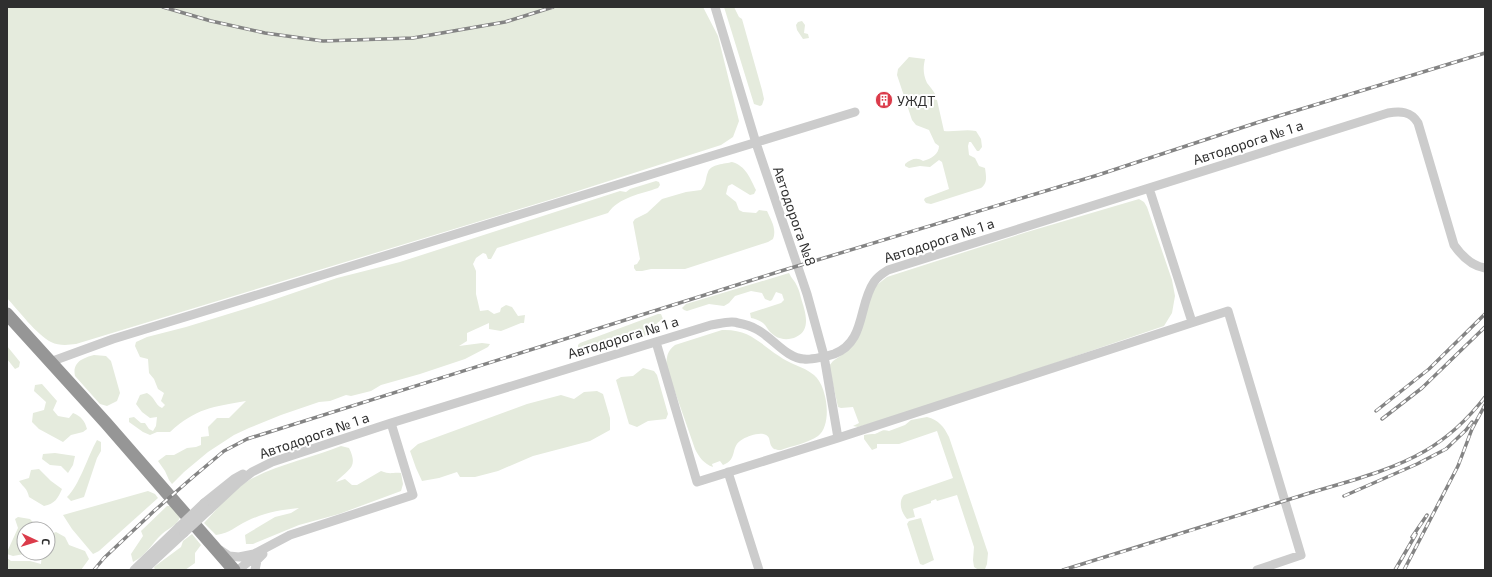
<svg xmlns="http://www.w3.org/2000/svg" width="1492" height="577" font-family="'Exo 2',sans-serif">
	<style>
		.green { fill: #e5ebdd }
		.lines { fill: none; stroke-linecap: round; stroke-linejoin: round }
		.minor { stroke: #ccc; stroke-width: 9 }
		.highway { stroke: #969696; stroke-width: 13 }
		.rail-casing { stroke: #848484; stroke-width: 3.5 }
		.rail { stroke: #fff; stroke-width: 2; stroke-dasharray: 6; stroke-linecap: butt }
		.minor-bridge { stroke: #ccc; stroke-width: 9 }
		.labels { text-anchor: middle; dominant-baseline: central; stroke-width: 4; stroke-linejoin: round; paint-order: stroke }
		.poi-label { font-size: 14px; fill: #2f2f2f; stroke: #fff; text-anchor: start }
		.street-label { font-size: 14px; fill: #2f2f2f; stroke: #fff }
	</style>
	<rect width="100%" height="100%" fill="#fff"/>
	<path class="green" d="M 7,7 L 703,7 L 718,36 L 739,121 L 733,137 L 721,145 L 559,197 L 76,344 C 68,345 59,346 51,342 C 37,335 18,310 7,298 Z
		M 724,7 L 734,7 L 739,17 L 742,19 L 762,90 L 764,99 L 762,105 L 760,106 L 754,104 Z
		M 802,21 L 805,25 L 804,33 L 808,34 L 809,38 L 803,39 L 797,30 L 796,25 L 798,22 Z
		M 909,57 L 925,59 C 923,68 923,74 927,83 C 930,87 933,90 935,94 L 932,97 L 932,99 L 937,100 L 944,131 C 955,132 965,129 976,131 L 981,139 L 982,147 L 979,151 L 977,151 L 971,142 L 969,142 L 968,146 L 969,155 L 975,158 L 979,166 L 985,168 C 986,176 988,183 981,188 L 931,204 L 926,203 L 924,200 L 925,198 L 949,189 L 942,162 L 939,160 L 930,167 L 920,166 L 909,168 L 905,166 L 905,164 C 911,159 917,157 923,161 C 931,159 939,154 939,146 L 935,143 L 929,130 L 916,125 L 912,120 L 897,75 L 898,69 Z
		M 732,162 C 746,166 750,178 756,190 L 754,194 L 750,195 L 732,184 L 728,186 L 726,194 L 736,202 L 739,210 L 743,212 L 756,213 L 759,210 L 767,211 C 771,220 777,229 773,239 L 768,242 L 685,269 L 651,269 L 642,271 L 636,271 L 634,268 L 634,265 L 637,264 L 640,259 L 633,222 L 635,219 L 647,213 L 662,199 L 686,192 L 701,190 C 707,183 705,179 708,172 C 711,164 725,164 732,162 Z
		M 656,181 L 659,182 L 660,185 L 658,188 C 641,194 619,197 608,213 L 497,248 L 491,259 L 488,259 L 486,254 L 483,253 L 476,258 L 473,264 L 476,271 L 476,294 L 480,311 L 488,310 L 494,314 L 500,312 L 501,308 L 506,305 L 512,307 L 518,316 L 525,315 L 524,323 L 521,323 L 501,331 L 489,329 L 489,323 L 467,333 L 467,341 L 459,346 L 482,343 L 490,344 L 488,347 L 465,359 L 420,374 L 381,385 L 371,391 L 351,396 L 346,395 L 330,401 L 319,402 L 281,415 L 249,428 L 234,435 L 208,452 L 184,472 L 172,484 L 169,480 L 165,471 L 158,461 L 166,455 L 174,455 L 187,448 L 196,447 L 201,445 L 201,437 L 209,436 L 208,427 L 217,418 L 229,418 L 246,401 C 213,407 196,408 170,432 L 157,432 L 150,435 L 143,432 L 129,422 L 129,418 L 134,417 L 141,423 L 145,423 L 149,429 L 153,431 L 156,426 L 157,417 L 150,418 L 142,412 L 136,404 L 140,395 L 147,393 C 156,398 154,404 162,408 L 165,405 L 161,401 L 164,393 L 158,389 L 154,379 L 149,373 L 148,359 L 140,357 L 135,346 L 136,342 L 147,337 L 186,327 L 264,303 L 337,278 L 400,262 L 620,191 L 626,192 L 630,189 Z
		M 1139,199 L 1144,202 L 1147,207 L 1172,280 L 1175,296 L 1172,313 L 1164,326 L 916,410 L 858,427 L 853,426 L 859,423 L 853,407 L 841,408 L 838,407 L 829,366 L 833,361 L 846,352 L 873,288 L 887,277 L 1027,232 Z
		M 789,273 C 791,278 795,281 797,286 C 799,290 800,294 801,298 C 805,311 812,330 796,337 C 790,340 781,340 775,336 C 764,329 769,322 751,318 L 750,313 L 781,303 L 784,300 L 782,294 L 776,292 L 772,300 L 770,301 L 765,299 L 762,293 L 751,291 L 735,296 L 729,303 L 724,306 L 709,304 L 687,311 L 684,310 L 682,308 L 686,304 Z
		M 658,314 L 661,314 L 663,319 L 657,323 L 658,330 L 654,333 L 581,354 L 578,353 L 578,345 L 580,343 Z
		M 722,330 C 749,329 758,342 779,356 C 789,364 803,366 814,375 C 827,385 833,425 818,436 C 808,443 792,446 781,450 C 777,450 774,450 772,447 C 770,445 770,441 769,438 C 765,430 750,435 743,439 C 729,446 739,459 723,465 L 720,461 L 712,464 L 713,467 C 704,464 699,457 695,449 L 666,366 C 667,356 667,351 675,345 Z
		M 7,346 L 20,362 L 19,367 L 15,369 L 7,359 Z
		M 94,355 L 106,356 L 111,361 L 120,393 L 117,401 L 107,406 L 100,404 L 75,376 C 72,362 83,358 94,355 Z
		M 643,368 L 654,371 L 657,375 L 668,414 L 666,419 L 648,421 L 637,427 L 629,424 L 616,380 L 621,377 L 633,376 Z
		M 42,384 L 57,401 L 53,410 L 58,416 L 69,418 L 73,413 C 81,416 85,421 87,429 L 83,432 L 71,435 L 63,442 L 39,429 L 32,422 L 33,413 L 44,410 L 46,402 L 34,391 L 35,385 Z
		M 597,391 L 603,394 L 610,418 L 610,430 L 590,441 L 533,456 L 498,471 L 475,477 L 460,477 L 457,472 L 439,478 L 422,481 L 416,468 L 410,451 L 418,444 L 527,404 L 561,395 L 574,399 L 584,392 Z
		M 927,417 C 939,420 944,427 949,437 L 988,553 L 987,564 L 985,569 C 981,571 978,570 974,567 L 973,560 L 974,547 L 957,495 L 937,501 L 936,499 L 931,501 L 931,503 L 913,509 L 915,517 L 907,519 C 901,512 898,502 904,495 L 953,478 L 937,431 L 899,444 L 877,444 L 877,448 L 872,450 L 864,439 L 864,435 C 868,434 872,434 875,434 C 881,432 882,429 889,431 L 905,425 L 911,420 Z
		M 97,440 L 101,442 L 101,451 L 97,458 L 84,497 L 71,501 L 67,497 C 79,486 88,456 97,440 Z
		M 341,446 L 349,448 C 359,468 348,469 336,482 L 345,479 L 352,485 L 357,485 L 381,471 C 391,475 392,472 401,473 L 403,484 L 401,491 L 339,514 L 299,525 L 253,544 L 246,544 L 245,535 L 275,517 L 291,513 L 299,508 C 279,510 266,512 247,521 C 234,527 231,533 216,535 L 204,523 C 218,508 233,489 251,479 C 279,464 312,458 341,446 Z
		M 55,453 L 75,456 L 73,465 L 68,473 L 61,466 L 50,465 L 42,459 L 43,454 Z
		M 39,469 L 51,481 L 62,489 C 58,498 55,504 44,506 L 29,497 C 27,488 24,488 19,481 L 29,478 L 31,470 Z
		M 148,491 L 155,494 L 158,498 L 99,551 L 93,554 L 72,529 L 63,515 Z
		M 167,506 L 175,506 L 181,514 C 179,525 170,527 162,534 C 151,544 148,554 133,562 L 131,554 L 143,536 L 141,531 Z
		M 18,517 L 30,519 L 39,529 L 24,529 L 24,553 L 30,553 L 13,556 L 7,554 L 7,552 L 18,528 L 15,519 Z
		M 921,518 L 934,560 L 923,565 L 920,564 L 907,524 L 909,521 Z
		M 56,532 L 65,537 L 69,545 L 85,551 L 89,559 L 81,570 L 7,570 L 7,558 L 11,561 L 30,561 L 41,564 L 42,553 L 48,553 L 48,535 Z
		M 192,534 L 201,545 L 195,553 L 195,563 L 185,570 L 155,570 L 154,567 L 181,547 L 183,541 Z"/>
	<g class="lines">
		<path class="minor" d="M 715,7 L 756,143 L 807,294 L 824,356 L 838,438
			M 1149,188 L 1192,322
			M 656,342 L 697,482 L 838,438 L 1228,311 L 1301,555 L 1257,570
			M 50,362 L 113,339 L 855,112
			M 728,472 L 759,570
			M 204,503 L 234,479 L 243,474
			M 209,510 L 238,483 L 252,472 L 272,462 L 391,423 L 711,325 C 719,324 731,320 738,323 C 744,324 751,326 756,329 C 771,336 787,359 804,359 C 811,360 828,356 834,354 C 866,342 858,305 874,282 C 878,276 883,273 888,270 L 1388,113 C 1400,111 1411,111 1418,123 L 1454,245 C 1461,255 1472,266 1485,268
			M 220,550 L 229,556 L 239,557 L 254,554 L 290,535 L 413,495 L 391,423
			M 134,570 L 179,527
			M 144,570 L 184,533
			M 238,570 L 257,555
			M 255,570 L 257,560 L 263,554"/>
		<path class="highway" d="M 7,314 L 106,423 L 234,570"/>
		<defs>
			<path id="rail" d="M 163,7 L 211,21 L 265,33 L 323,41 L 413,38 L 505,22 L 553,7
				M 1376,411 L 1429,369 L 1485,314
				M 1382,419 L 1422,388 L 1485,327
				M 1344,496 L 1417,464 L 1446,449 L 1466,430 L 1472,422
				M 1412,537 L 1427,515
				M 94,570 L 104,558 L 154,511 L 193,477 L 224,451 L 247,439 L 781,271 L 1098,175 L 1259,122 L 1485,53
				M 1063,570 C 1142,546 1221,521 1300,496 C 1341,483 1387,473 1425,451 C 1449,437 1468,419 1485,397
				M 1395,570 L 1416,534
				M 1404,570 L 1458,466 L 1472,429 L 1485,405"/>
		</defs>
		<use href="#rail" class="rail-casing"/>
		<use href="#rail" class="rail"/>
		<path class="minor-bridge" d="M 179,527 L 204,503
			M 184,533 L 209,510"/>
	</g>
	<defs>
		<symbol id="building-disc" viewBox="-11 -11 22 22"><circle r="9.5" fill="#db3b4a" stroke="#fff"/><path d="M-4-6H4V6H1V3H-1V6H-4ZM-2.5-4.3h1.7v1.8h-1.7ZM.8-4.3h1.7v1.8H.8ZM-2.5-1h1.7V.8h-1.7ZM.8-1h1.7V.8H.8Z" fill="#fff"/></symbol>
	</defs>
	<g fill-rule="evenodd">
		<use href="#building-disc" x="874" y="90" width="20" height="20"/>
	</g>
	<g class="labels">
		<g class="poi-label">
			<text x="897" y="100">УЖДТ</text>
		</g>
		<g class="street-label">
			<text transform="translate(1248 142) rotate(-18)">Автодорога № 1 а</text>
			<text transform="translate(795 216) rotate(71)">Автодорога №8</text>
			<text transform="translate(939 240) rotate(-18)">Автодорога № 1 а</text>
			<text transform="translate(623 337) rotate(-17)">Автодорога № 1 а</text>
			<text transform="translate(314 435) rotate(-19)">Автодорога № 1 а</text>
		</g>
	</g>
	<rect width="1492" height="577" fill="none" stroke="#2f2f2f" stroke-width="16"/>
	<g transform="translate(36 541) rotate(94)"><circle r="19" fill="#ffffff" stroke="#acacac"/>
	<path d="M0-3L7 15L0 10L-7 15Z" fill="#db3b4a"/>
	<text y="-6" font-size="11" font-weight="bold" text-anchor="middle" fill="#2f2f2f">С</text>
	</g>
</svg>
